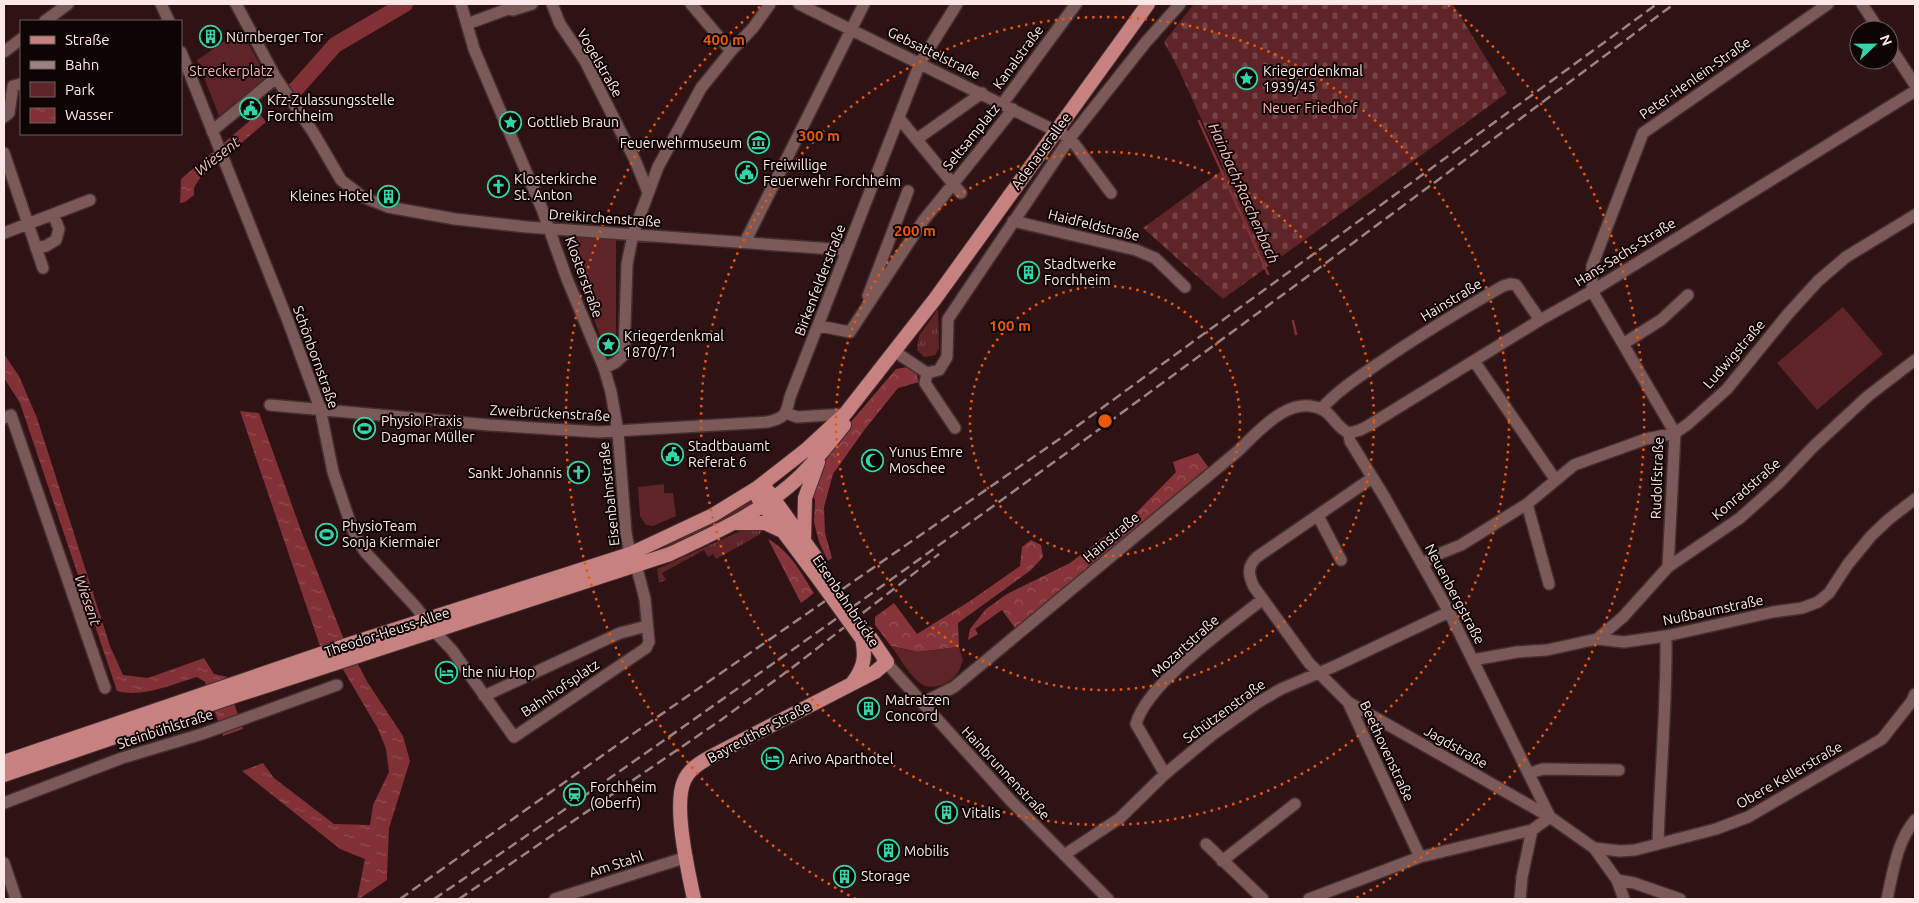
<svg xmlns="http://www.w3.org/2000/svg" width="1919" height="903" font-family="Ubuntu,sans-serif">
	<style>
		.grass { fill: url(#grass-tufts) }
		.forest { fill: url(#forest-crowns) }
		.cemetery { fill: url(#cemetery-stones) }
		.park { fill: #5e2427 }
		.water { fill: url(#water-ripples) }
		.pier { fill: #2f1314 }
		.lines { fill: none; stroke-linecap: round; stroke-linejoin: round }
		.stream { stroke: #813035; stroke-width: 2.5 }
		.river { stroke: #813035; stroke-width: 16 }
		.minor-casing { stroke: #442f30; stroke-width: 14 }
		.major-casing { stroke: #442f30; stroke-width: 16 }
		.minor { stroke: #7b5958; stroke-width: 11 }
		.major { stroke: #c78181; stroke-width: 14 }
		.rail { stroke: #9b8383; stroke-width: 2.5; stroke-dasharray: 10 5; stroke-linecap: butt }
		.major-bridge-casing { stroke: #442f30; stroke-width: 16; stroke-linecap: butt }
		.major-bridge { stroke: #c78181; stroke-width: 14 }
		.ring { fill: none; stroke: #e8590c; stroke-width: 2.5; stroke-dasharray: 2.5 5 }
		.labels { text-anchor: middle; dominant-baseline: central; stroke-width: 4; stroke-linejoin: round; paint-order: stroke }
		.poi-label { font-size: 14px; fill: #fde8e7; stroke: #0f0404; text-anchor: start }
		.street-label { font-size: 14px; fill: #fde8e7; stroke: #0f0404 }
		.park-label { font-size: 14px; fill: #fab2b1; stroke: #0f0404 }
		.water-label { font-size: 15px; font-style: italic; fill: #f3c2c1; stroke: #0f0404 }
		.centre { fill: #e8590c; stroke: #0f0404; stroke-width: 2.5 }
		.ring-label { font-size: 15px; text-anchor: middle; font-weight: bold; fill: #e8590c; stroke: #0f0404; stroke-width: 4; stroke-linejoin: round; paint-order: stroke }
	</style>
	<defs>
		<pattern id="grass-tufts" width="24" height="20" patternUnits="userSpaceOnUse" patternTransform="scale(1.25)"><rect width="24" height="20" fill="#5e2427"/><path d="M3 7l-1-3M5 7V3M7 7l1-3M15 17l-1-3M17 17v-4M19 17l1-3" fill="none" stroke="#764446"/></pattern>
		<pattern id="forest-crowns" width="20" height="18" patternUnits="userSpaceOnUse" patternTransform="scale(1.25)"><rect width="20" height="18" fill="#863439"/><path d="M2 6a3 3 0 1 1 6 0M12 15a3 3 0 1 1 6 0" fill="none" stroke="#985156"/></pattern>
		<pattern id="cemetery-stones" width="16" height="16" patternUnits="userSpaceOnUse" patternTransform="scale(1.25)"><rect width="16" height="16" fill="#5e2427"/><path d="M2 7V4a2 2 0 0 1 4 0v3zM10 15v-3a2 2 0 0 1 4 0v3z" fill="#764446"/></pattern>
		<pattern id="water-ripples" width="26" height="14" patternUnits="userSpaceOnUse" patternTransform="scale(1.25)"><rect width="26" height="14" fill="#813035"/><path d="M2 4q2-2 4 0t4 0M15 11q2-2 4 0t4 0" fill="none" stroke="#944e52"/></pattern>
	</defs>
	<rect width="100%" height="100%" fill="#2f1314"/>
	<path class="grass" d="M 938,309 L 939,349 L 935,355 L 924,357 L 917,350 L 919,336 Z
		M 750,501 L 754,503 L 730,519 L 654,555 L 653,550 Z
		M 765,527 L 759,535 L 716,559 L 713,554 L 708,557 L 704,550 L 662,573 L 666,580 L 659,583 L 657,569 L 747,528 Z"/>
	<path class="forest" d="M 914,366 L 919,382 L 898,388 L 865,429 L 833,474 L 824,507 L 825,533 L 832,558 L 828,561 L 819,542 L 814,522 L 815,501 L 812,491 L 829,454 L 850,423 L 896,369 Z
		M 1198,453 L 1209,468 L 1017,629 L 1015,628 L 1002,610 L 975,629 L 978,634 L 968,640 L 970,629 L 986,609 L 1007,594 L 1070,563 L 1138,511 L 1176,472 L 1173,462 Z
		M 768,539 C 790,551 801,573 814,593 L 801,603 Z
		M 1031,540 L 1041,545 L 1043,557 L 1031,570 L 958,623 L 959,647 L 918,652 L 891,646 L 875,625 L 875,617 L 894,603 L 917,634 L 970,601 L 1020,566 L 1022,547 Z"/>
	<path class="cemetery" d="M 1194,4 L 1453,4 L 1507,93 L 1223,299 L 1143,228 L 1224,169 L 1179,70 L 1164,42 Z"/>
	<path class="park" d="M 241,30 L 267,78 L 219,116 L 197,60 Z
		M 566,236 L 616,238 L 616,347 L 620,352 L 614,359 L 605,348 L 563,240 Z
		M 1843,307 L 1883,354 L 1817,410 L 1777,363 Z
		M 664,484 L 664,493 L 673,493 L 676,516 L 653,526 L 646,525 L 640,516 L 638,487 Z
		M 891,646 L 918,652 L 959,647 L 963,660 C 961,664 960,671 957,674 C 949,684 933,691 921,684 C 909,675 900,658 891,646 Z"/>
	<path class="water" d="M 259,113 L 266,122 L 199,179 L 194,188 L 194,195 L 185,202 L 180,203 L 181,179 Z
		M 4,354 L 19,376 L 37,418 L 110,646 L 123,675 L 148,678 L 204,658 L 214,674 L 232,678 L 230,692 L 243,729 L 223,736 L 205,682 L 197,677 C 173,684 143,698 117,691 L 20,403 L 4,378 Z
		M 240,411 L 259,413 L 302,533 L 343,637 L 368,683 L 403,736 L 410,761 L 389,828 L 387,876 L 388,899 L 357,899 L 365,859 L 340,849 L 242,771 L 263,763 L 274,778 L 334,824 L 370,825 L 373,805 L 389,772 L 386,749 L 378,729 L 341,666 L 320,646 Z"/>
	<path class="pier" d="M 390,878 L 391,899 L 359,899 Z"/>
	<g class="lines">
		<path class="stream" d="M 1199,121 L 1268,274
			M 1293,321 L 1296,334"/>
		<path class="river" d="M 284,98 L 297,88 L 335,45 L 405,4"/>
		<defs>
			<path id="minor" d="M 161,4 L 169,21
				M 236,4 L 276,78 L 313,132 L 341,180 L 363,197 L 388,207 L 455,219 L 527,227 L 847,250
				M 461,4 L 474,49 L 542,209 L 567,279 L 604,368 L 611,392 L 618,432 L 626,533 L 630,554
				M 552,4 L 560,24 L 585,61 L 635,160 L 648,192
				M 691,4 L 731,51
				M 799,4 L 1070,138 L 1111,193
				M 1862,4 L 1879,30
				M 45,21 L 68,4
				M 467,24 L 508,9 L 513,10 L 532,4
				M 1889,45 L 1915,85
				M 4,52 L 21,39
				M 181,52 L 288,321 L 320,408 L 333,472 L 352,528 L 359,543 L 366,553 L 415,606 L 426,620
				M 1003,103 L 1076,4
				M 4,117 L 9,113 L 13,86 L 21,84
				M 899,118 L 953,184 L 1013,109
				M 212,131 L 276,78
				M 917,139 L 982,93
				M 4,153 L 43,268
				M 1013,221 L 1136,250 L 1155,258 L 1185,287
				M 4,233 L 90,200
				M 745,242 L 864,4
				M 36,248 L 46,246 L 56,240 L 59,229 L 53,214
				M 868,296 L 908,191
				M 819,326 L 850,332 L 923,221 L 953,184 L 961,193
				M 1623,344 L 1661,320 L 1688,295
				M 900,355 L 927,373 L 939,370 L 947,357 L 948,319 L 1070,138 L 1146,42 L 1180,4
				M 1474,361 L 1555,479
				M 604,368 L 615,363 L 624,355 L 627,264 L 633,234 L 658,167 L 701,88 L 731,51 L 753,28 L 770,4
				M 927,373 L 925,383 L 955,428
				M 270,405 L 489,425 L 598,432 L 767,422 C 786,418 786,414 790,397 L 920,63 L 957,4
				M 1321,409 C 1339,389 1363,374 1385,359 C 1423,333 1463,309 1503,286 L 1510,284 L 1516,285 L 1540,320
				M 786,413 L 797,417 L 845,414
				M 4,418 L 11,415 L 105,688
				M 1349,433 L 1360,430 L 1368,426 L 1540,320 L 1592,291 L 1915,91
				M 1349,433 L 1350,441 L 1385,498 L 1449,612 L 1550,817
				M 1372,478 L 1257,557 C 1247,566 1248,575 1254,587 L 1309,663 L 1348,702 L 1420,857
				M 1527,504 L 1549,584
				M 1318,516 L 1341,560
				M 1423,563 L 1441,553 L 1461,545 L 1527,504 L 1574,465 L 1646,439 L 1675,433 L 1688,424 L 1727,389 L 1788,314 L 1818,281 L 1846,257 L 1915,215
				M 1668,567 L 1675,433 L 1592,291 L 1592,266 L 1643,133 L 1828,4
				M 434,631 L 452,650 L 514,737 L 646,648 L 649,642 L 645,599 L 636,565
				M 1597,639 L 1623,617 L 1668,567 L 1740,518 L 1779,483 L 1814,446 L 1868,396 L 1915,360
				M 882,658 L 1011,801 L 1108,899
				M 1473,660 L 1517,652 L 1547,650 L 1597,639 L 1624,642 L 1666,636 L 1773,612 L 1802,608 L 1818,602 L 1829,593 L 1848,564 L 1871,536 L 1889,519 L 1915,499
				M 484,696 L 620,633 L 647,626
				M 1348,702 L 1550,817 L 1594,848 L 1617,880 L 1624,899
				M 922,703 L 954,687 L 1238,451 C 1259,431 1290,393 1323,410 C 1333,415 1338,429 1349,433
				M 1530,773 L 1543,769 L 1619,770
				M 1165,774 L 1136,724 C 1147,683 1228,627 1263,599
				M 4,803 L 122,758 L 202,734 L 337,685
				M 1206,844 L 1263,899
				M 1658,844 C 1660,774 1667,705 1666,636
				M 1594,848 L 1620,851 L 1635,850 L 1716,829 L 1748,817 L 1882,739 L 1912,701 L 1915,694
				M 1064,855 L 1120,818 L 1165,774 L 1212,735 L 1257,703 L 1281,689 L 1335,666 L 1449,612
				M 1222,861 L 1295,804
				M 4,863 L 16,899
				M 1617,880 L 1634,883 L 1680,899
				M 555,899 L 687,857
				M 1309,899 L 1420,857 L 1532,830 L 1550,817
				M 1520,899 L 1522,877 L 1532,830
				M 1887,899 C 1893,872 1897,841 1915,820"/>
			<path id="major" d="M 768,491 L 817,559
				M 758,498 L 815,574
				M 736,523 L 765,523 L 780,530
				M 804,541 L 805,498 L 818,462
				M 853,682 C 864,668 866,656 862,639
				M 4,762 L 350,644 L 630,554 L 713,515 L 757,488 L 807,449 L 845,414 L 935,299 L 1148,4
				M 4,775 L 238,695 L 670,554 C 714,533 760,513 796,480 C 814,463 829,444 844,425
				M 694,899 C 688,871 673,806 684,781 C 689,769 701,762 712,756 L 875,672 L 887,662 L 868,634"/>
		</defs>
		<use href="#minor" class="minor-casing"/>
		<use href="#major" class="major-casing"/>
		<use href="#minor" class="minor"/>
		<use href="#major" class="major"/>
		<path class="rail" d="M 400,899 L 627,738 L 1058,440 L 1657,4
			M 434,899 C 856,612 1266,309 1674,4
			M 459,899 L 721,720 L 793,667 L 939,554"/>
		<defs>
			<path id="major-bridge" d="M 815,574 L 862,639"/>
		</defs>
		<use href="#major-bridge" class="major-bridge-casing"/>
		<use href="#major-bridge" class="major-bridge"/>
	</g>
	<g class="ring">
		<circle cx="1105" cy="421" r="135"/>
		<circle cx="1105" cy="421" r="269"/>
		<circle cx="1105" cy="421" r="404"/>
		<path d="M856 899A539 539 0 0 1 762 5M1448 5A539 539 0 0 1 1354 899"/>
	</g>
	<defs>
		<symbol id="building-ring" viewBox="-11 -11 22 22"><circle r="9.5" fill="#0f0404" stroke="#32d4a8" stroke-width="1.5"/><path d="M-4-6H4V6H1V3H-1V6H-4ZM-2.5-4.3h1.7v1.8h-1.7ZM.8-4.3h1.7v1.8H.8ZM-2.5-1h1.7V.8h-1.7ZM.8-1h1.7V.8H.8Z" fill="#32d4a8"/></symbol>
		<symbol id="sight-ring" viewBox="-11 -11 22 22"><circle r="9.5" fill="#0f0404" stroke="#32d4a8" stroke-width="1.5"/><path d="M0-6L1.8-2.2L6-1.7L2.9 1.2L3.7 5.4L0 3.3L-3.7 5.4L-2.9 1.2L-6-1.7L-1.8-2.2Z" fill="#32d4a8"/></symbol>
		<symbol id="civic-ring" viewBox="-11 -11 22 22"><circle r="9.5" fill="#0f0404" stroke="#32d4a8" stroke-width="1.5"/><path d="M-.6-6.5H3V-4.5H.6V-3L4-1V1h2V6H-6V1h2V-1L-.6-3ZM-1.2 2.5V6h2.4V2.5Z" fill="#32d4a8"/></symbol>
		<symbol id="museum-ring" viewBox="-11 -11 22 22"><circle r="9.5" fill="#0f0404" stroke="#32d4a8" stroke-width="1.5"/><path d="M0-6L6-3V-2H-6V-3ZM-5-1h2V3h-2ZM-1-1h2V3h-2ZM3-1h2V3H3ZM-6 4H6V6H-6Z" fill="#32d4a8"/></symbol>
		<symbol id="church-ring" viewBox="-11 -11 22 22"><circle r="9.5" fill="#0f0404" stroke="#32d4a8" stroke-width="1.5"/><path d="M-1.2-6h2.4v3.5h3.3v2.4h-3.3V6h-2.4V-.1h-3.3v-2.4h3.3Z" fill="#32d4a8"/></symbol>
		<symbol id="stadium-ring" viewBox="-11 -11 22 22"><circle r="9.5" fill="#0f0404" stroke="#32d4a8" stroke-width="1.5"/><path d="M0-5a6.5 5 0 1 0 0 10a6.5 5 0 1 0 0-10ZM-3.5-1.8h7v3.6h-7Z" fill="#32d4a8"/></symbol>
		<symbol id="mosque-ring" viewBox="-11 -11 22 22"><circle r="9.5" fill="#0f0404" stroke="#32d4a8" stroke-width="1.5"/><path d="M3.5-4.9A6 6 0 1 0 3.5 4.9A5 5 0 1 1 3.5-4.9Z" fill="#32d4a8"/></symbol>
		<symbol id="hotel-ring" viewBox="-11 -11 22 22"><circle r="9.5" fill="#0f0404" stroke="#32d4a8" stroke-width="1.5"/><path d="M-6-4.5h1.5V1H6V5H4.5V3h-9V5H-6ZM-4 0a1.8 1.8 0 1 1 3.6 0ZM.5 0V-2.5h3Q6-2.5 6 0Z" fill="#32d4a8"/></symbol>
		<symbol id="station-ring" viewBox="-11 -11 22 22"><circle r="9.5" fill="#0f0404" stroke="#32d4a8" stroke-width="1.5"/><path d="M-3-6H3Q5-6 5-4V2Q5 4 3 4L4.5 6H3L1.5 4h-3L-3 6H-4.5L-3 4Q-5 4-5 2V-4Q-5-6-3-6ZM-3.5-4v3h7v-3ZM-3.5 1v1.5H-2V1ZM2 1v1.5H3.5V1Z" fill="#32d4a8"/></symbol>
	</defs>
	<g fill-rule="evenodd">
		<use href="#building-ring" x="198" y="24" width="25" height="25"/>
		<use href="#sight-ring" x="1234" y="66" width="25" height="25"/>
		<use href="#civic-ring" x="238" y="96" width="25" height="25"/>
		<use href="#sight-ring" x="498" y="110" width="25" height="25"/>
		<use href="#museum-ring" x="746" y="130" width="25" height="25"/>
		<use href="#civic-ring" x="734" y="160" width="25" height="25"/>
		<use href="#church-ring" x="486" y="174" width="25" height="25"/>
		<use href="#building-ring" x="376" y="184" width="25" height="25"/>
		<use href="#building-ring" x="1016" y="260" width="25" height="25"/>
		<use href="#sight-ring" x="596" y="332" width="25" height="25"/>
		<use href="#stadium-ring" x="352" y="416" width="25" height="25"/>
		<use href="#civic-ring" x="660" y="442" width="25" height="25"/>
		<use href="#mosque-ring" x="860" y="448" width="25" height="25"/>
		<use href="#church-ring" x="566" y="460" width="25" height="25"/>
		<use href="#stadium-ring" x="314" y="522" width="25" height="25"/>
		<use href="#hotel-ring" x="434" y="660" width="25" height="25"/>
		<use href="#building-ring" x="856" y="696" width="25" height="25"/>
		<use href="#hotel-ring" x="760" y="746" width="25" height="25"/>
		<use href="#station-ring" x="562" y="782" width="25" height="25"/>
		<use href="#building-ring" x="934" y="800" width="25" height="25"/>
		<use href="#building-ring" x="876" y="838" width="25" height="25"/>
		<use href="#building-ring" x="832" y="864" width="25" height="25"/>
	</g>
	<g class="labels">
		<g class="poi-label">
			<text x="226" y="37">Nürnberger Tor</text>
			<text x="1263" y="71">Kriegerdenkmal<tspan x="1263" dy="16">1939/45</tspan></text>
			<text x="267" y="100">Kfz-Zulassungsstelle<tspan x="267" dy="16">Forchheim</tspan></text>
			<text x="527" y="122">Gottlieb Braun</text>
			<text x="742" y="143" text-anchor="end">Feuerwehrmuseum</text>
			<text x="763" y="165">Freiwillige<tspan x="763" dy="16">Feuerwehr Forchheim</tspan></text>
			<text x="514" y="179">Klosterkirche<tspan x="514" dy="16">St. Anton</tspan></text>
			<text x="373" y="196" text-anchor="end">Kleines Hotel</text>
			<text x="1044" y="264">Stadtwerke<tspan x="1044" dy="16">Forchheim</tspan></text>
			<text x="624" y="336">Kriegerdenkmal<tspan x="624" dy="16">1870/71</tspan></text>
			<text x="381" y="421">Physio Praxis<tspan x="381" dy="16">Dagmar Müller</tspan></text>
			<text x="688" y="446">Stadtbauamt<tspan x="688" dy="16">Referat 6</tspan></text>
			<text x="889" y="452">Yunus Emre<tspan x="889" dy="16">Moschee</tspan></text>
			<text x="562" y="473" text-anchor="end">Sankt Johannis</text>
			<text x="342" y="526">PhysioTeam<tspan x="342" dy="16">Sonja Kiermaier</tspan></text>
			<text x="462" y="672">the niu Hop</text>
			<text x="885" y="700">Matratzen<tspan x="885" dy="16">Concord</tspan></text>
			<text x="789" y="759">Arivo Aparthotel</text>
			<text x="590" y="787">Forchheim<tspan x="590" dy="16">(Oberfr)</tspan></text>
			<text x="962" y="813">Vitalis</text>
			<text x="904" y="851">Mobilis</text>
			<text x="861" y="876">Storage</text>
		</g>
		<g class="street-label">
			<text transform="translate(934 53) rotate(26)">Gebsattelstraße</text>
			<text transform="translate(1018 57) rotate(-54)">Kanalstraße</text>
			<text transform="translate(600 63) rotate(60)">Vogelstraße</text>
			<text transform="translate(1695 78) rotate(-35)">Peter-Henlein-Straße</text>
			<text transform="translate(971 137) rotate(-51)">Seltsamplatz</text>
			<text transform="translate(1041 151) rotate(-54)">Adenauerallee</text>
			<text transform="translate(605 218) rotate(4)">Dreikirchenstraße</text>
			<text transform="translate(1094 225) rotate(14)">Haidfeldstraße</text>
			<text transform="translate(1625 252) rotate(-32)">Hans-Sachs-Straße</text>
			<text transform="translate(584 277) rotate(70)">Klosterstraße</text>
			<text transform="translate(820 280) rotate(-69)">Birkenfelderstraße</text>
			<text transform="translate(1451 300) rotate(-31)">Hainstraße</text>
			<text transform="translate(1734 354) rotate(-49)">Ludwigstraße</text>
			<text transform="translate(316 357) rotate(70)">Schönbornstraße</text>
			<text transform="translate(550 413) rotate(3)">Zweibrückenstraße</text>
			<text transform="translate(1657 478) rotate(-88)">Rudolfstraße</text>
			<text transform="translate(1746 489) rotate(-41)">Konradstraße</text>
			<text transform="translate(609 494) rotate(-96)">Eisenbahnstraße</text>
			<text transform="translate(1111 537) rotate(-40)">Hainstraße</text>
			<text transform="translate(1455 594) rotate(62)">Neuenbergstraße</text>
			<text transform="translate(846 601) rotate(56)">Eisenbahnbrücke</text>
			<text transform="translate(1713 610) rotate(-12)">Nußbaumstraße</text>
			<text transform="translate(387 632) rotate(-18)">Theodor-Heuss-Allee</text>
			<text transform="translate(1185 646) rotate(-42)">Mozartstraße</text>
			<text transform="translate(560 688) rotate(-34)">Bahnhofsplatz</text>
			<text transform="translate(1224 711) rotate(-36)">Schützenstraße</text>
			<text transform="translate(165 729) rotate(-18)">Steinbühlstraße</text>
			<text transform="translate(759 732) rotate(-28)">Bayreuther Straße</text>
			<text transform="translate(1456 747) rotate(30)">Jagdstraße</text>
			<text transform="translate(1387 751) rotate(65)">Beethovenstraße</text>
			<text transform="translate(1006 773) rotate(47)">Hainbrunnenstraße</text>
			<text transform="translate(1789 775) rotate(-30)">Obere Kellerstraße</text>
			<text transform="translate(616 864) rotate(-18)">Am Stahl</text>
		</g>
		<g class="park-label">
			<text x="231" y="71">Streckerplatz</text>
			<text x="1310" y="108">Neuer Friedhof</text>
		</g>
		<g class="water-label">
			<text transform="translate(217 156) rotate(-38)">Wiesent</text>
			<text transform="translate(1244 193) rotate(66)">Hainbach;Raschenbach</text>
			<text transform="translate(88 600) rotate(71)">Wiesent</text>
		</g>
	</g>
	<circle cx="1105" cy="421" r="8" class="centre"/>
	<g class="ring-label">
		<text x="724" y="45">400 m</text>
		<text x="819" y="141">300 m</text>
		<text x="915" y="236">200 m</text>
		<text x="1010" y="331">100 m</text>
	</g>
	<rect width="1919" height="903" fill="none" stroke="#fde8e7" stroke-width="10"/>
	<rect x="20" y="20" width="162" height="115" fill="#0f0404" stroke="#6e5f5f"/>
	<rect x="30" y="36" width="25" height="8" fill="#c78181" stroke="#6e5f5f"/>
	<text x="65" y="45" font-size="15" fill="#fde8e7">Straße</text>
	<rect x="30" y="61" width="25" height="8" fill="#9b8383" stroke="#6e5f5f"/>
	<text x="65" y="70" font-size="15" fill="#fde8e7">Bahn</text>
	<rect x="30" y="82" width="25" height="15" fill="#5e2427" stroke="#6e5f5f"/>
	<text x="65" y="95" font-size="15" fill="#fde8e7">Park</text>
	<rect x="30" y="108" width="25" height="15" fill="url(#water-ripples)" stroke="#6e5f5f"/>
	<text x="65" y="120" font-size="15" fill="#fde8e7">Wasser</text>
	<g transform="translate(1874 45) rotate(68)"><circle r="24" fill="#0f0404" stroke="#6e5f5f"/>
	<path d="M0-4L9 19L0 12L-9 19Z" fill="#32d4a8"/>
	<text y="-8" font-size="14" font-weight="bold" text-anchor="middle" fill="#fde8e7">N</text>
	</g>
</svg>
